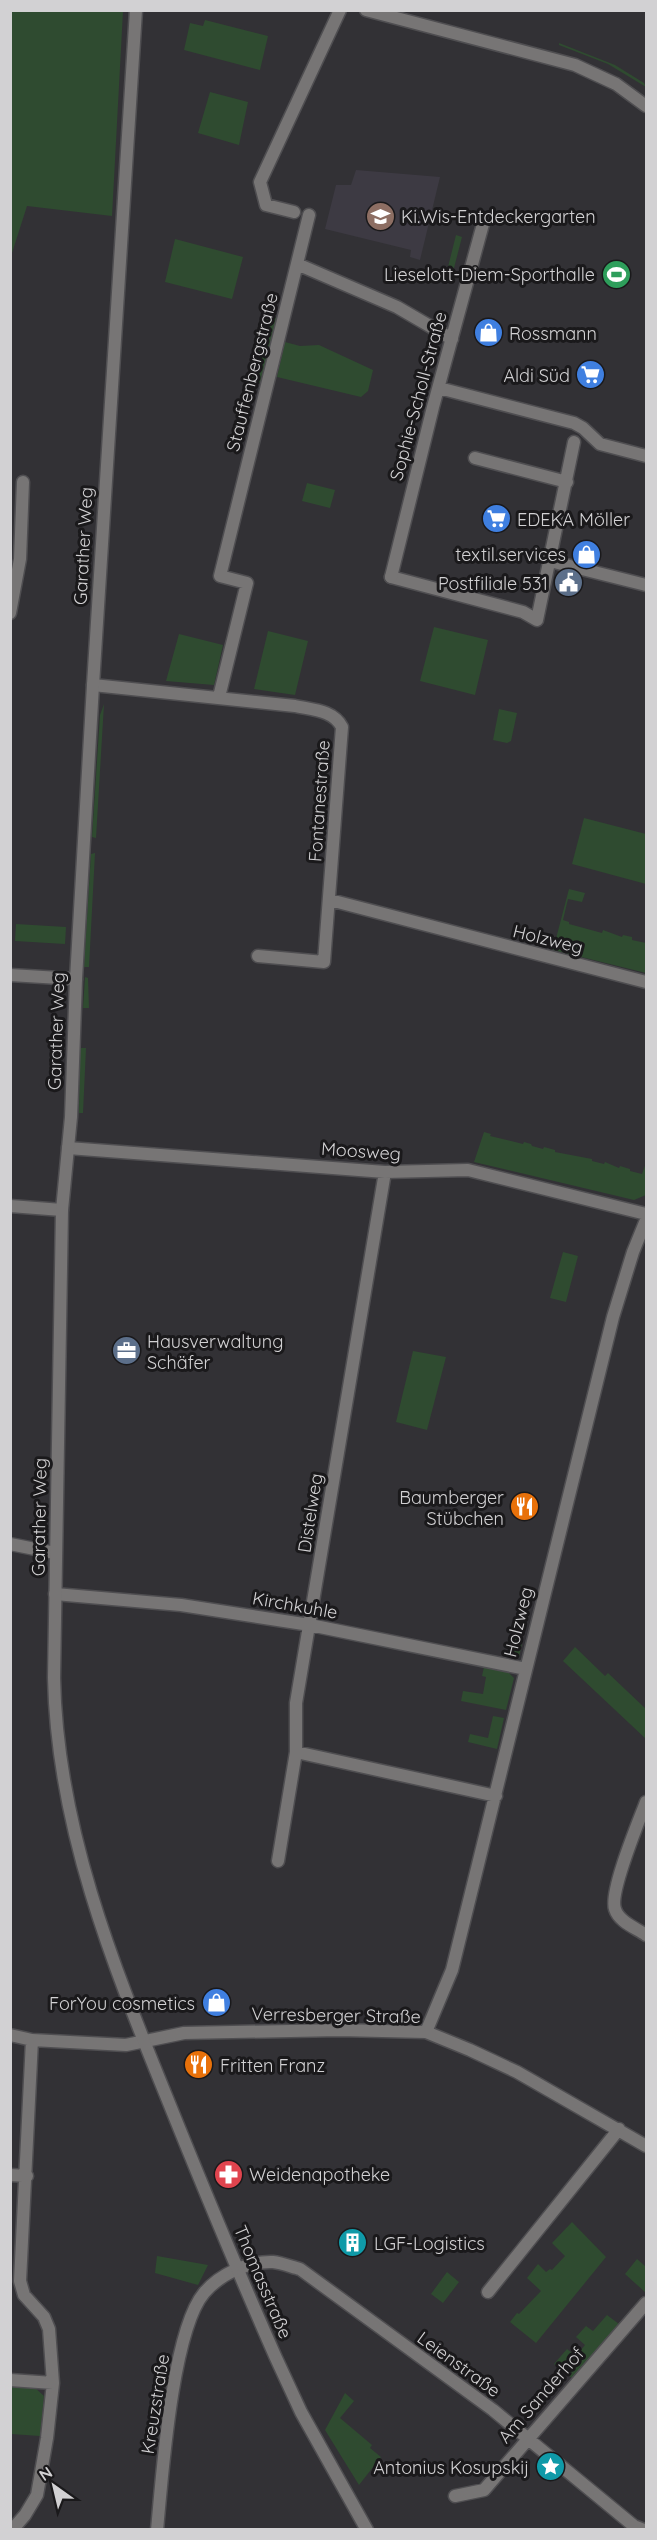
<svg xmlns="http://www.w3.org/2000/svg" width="657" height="2540" font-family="Quicksand,sans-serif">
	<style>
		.built { fill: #3d3a43 }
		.green { fill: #2f4b30 }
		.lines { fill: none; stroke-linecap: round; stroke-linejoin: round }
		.pedestrian-casing { stroke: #4f4e51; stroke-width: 15 }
		.minor-casing { stroke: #4f4e51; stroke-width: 15 }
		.tertiary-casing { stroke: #4f4e51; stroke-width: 15 }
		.pedestrian { stroke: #777575; stroke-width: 12 }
		.minor { stroke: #777575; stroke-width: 12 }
		.tertiary { stroke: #777575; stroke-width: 12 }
		.labels { text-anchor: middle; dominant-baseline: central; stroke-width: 6; stroke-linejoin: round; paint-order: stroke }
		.poi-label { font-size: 18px; fill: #d2d1d3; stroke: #1a191b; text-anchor: start }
		.street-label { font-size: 18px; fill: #d2d1d3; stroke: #1a191b }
	</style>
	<rect width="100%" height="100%" fill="#323135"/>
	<path class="built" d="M 356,170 L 440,177 L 420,260 L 410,257 L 411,250 L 325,229 L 336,185 L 351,185 Z"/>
	<path class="green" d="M 10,11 L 123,11 L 112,216 L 27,206 L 11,256 Z
		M 205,20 L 268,36 L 260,70 L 184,50 L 190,23 L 203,26 Z
		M 559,43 L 615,65 L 644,83 L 646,87 L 608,64 L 559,45 Z
		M 210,92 L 248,102 L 239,145 L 198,133 Z
		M 456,235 L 462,237 L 454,268 L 448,267 Z
		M 175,239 L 243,257 L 232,299 L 165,282 Z
		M 266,315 L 277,318 L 260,383 L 250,380 Z
		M 285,342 L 300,346 L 319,345 L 373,370 L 368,391 L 361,397 L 277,377 Z
		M 307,483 L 335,490 L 330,508 L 302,501 Z
		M 434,627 L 488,640 L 475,695 L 420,681 Z
		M 268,631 L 308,641 L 295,695 L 254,689 Z
		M 179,634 L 223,645 L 214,685 L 166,681 Z
		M 104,704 L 96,838 L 92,837 L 100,715 Z
		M 499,709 L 517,713 L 511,741 L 507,743 L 493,740 Z
		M 584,818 L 646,834 L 646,884 L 572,864 Z
		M 95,853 L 89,967 L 84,967 L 91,854 Z
		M 569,889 L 585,893 L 582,902 L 568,899 L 563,920 L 569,922 L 569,924 L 602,933 L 603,930 L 622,937 L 623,935 L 632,937 L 632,940 L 646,943 L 646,973 L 553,950 Z
		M 16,924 L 66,927 L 65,944 L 15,941 Z
		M 85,977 L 88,978 L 89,1008 L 83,1008 Z
		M 80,1048 L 86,1048 L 83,1113 L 79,1113 Z
		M 484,1132 L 491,1134 L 490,1136 L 523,1144 L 524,1142 L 531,1144 L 532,1146 L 543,1149 L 544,1147 L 555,1150 L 555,1152 L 592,1159 L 592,1161 L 604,1164 L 605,1162 L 619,1168 L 620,1166 L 630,1169 L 630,1171 L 642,1174 L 646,1163 L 646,1195 L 634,1200 L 474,1162 Z
		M 563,1252 L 578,1256 L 566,1302 L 550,1298 Z
		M 413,1351 L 446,1357 L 427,1430 L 396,1422 Z
		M 515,1638 L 523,1639 L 519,1657 L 511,1655 Z
		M 575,1647 L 605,1676 L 608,1673 L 646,1709 L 646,1739 L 563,1661 Z
		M 484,1667 L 507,1671 L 514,1678 L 506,1710 L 461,1701 L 463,1691 L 483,1694 L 486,1677 L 482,1676 Z
		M 493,1716 L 504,1718 L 497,1749 L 468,1742 L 470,1734 L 488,1738 Z
		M 572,2222 L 606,2257 L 536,2343 L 510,2322 L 517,2313 L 519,2314 L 541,2291 L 527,2278 L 538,2264 L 546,2272 L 550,2269 L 552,2270 L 565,2256 L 552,2243 Z
		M 157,2256 L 208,2265 L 198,2285 L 155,2273 Z
		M 637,2259 L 645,2266 L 646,2265 L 646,2293 L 625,2274 Z
		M 447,2272 L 459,2282 L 443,2303 L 431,2294 Z
		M 607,2315 L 619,2324 L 572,2378 L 554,2364 L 567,2349 L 576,2356 L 585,2345 L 576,2337 L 586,2326 L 593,2331 Z
		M 10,2386 L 34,2387 L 44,2396 L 40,2436 L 11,2434 Z
		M 345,2393 L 354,2401 L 340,2418 L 372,2445 L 370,2448 L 381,2457 L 359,2485 L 325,2430 Z"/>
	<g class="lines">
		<defs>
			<path id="pedestrian" d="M 475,458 L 567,482
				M 550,561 L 646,585
				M 391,577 L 523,612 L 537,620 L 574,442"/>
			<path id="minor" d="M 294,212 L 266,205 L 260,182 L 340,10
				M 297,264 L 397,307 L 452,339
				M 439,388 L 574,423 L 583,428 L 600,444 L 646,456
				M 391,577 L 433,407 L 483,224
				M 10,613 L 20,559 L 23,482
				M 93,685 L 295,706 C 313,710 333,710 342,727 L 324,962 L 258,956
				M 219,697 L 247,583 L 220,576 L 309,215
				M 330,900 L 646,982
				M 10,975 L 76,979
				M 68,1148 L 385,1172 L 468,1170 L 646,1214
				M 10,1206 L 62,1210
				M 10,1544 L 55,1553
				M 55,1594 L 181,1605 L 310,1625 L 526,1669
				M 296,1752 L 496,1796
				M 646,1802 C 639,1821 609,1892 615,1909 C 619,1922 636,1928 646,1935
				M 278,1861 L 296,1752 L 296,1703 L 385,1172
				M 426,2032 L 452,1970 L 613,1317 L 633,1252 L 646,1220
				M 10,2035 L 32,2040 L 126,2045 L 184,2033 L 339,2030 L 426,2032 L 470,2050 L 517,2072 L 646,2146
				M 10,2175 L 27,2176
				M 488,2292 L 619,2129
				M 10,2380 L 53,2383
				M 455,2496 L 484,2490 L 646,2303
				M 12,2530 L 25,2515 L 37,2495 L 47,2438 L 53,2383 L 49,2329 L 44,2317 L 24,2295 L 20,2281 L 32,2040
				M 157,2530 C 162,2477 172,2331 204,2293 C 220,2274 248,2261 273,2262 C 282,2263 292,2267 300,2269 L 493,2410 L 634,2526 L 644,2530"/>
			<path id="tertiary" d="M 136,10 L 93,685 L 76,979 L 71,1117 L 62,1210 L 54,1678 C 57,1826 112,1963 167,2098 C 202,2185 238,2272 276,2358 L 301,2412 L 367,2530
				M 366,10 L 575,65 L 616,84 L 646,106"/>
		</defs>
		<use href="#pedestrian" class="pedestrian-casing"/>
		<use href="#minor" class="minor-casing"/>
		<use href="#tertiary" class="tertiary-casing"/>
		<use href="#pedestrian" class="pedestrian"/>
		<use href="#minor" class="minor"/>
		<use href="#tertiary" class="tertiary"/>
	</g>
	<defs>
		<symbol id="school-disc" viewBox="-11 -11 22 22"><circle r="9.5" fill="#8d6e63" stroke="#1a191b"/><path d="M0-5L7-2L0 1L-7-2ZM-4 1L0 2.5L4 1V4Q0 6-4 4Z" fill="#fff"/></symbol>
		<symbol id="stadium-disc" viewBox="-11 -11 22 22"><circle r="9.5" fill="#2e9e5b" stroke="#1a191b"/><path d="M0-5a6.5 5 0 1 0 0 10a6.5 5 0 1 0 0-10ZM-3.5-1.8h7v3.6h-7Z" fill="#fff"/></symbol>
		<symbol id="shop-disc" viewBox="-11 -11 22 22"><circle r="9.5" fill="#3f7fe0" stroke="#1a191b"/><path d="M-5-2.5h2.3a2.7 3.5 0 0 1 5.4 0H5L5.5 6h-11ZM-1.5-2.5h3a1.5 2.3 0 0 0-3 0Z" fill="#fff"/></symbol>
		<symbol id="supermarket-disc" viewBox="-11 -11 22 22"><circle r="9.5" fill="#3f7fe0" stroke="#1a191b"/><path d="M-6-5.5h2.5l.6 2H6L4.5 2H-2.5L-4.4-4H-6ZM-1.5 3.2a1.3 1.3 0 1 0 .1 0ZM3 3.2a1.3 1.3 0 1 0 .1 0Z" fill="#fff"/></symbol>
		<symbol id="civic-disc" viewBox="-11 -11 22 22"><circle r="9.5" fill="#5c6f8a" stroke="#1a191b"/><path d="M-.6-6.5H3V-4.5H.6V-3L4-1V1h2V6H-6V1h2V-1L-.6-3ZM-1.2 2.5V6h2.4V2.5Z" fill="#fff"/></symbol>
		<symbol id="office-disc" viewBox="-11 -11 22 22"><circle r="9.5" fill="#5c6f8a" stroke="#1a191b"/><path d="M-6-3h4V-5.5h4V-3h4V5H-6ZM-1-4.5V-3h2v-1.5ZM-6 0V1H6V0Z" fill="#fff"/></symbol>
		<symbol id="restaurant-disc" viewBox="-11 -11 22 22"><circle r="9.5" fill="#e8710a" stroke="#1a191b"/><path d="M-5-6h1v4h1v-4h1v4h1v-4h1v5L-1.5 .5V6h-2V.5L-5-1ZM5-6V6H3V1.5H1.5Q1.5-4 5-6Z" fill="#fff"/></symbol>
		<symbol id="pharmacy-disc" viewBox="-11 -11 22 22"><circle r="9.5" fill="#e0444e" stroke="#1a191b"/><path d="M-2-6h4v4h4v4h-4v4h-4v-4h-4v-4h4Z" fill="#fff"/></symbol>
		<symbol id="building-disc" viewBox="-11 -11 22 22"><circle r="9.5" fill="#0f9aa8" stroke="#1a191b"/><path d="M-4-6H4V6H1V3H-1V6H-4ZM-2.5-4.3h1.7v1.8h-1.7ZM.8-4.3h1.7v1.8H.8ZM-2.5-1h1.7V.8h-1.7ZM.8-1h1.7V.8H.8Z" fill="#fff"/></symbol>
		<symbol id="sight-disc" viewBox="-11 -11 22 22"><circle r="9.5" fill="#0f9aa8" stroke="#1a191b"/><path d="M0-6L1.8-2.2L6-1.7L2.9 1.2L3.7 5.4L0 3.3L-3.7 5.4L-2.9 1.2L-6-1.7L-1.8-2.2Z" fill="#fff"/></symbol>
	</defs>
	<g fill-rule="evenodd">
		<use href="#school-disc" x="364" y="200" width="33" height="33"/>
		<use href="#stadium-disc" x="600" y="258" width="33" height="33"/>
		<use href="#shop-disc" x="472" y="316" width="33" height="33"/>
		<use href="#supermarket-disc" x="574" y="358" width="33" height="33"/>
		<use href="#supermarket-disc" x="480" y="502" width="33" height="33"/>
		<use href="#shop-disc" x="570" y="538" width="33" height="33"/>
		<use href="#civic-disc" x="552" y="566" width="33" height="33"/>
		<use href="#office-disc" x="110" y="1334" width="33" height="33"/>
		<use href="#restaurant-disc" x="508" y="1490" width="33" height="33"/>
		<use href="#shop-disc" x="200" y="1986" width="33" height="33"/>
		<use href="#restaurant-disc" x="182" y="2048" width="33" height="33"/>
		<use href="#pharmacy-disc" x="212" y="2158" width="33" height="33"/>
		<use href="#building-disc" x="336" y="2226" width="33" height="33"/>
		<use href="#sight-disc" x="534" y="2450" width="33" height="33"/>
	</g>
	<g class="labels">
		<g class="poi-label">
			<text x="401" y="216">Ki.Wis-Entdeckergarten</text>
			<text x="595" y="274" text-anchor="end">Lieselott-Diem-Sporthalle</text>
			<text x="509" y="333">Rossmann</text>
			<text x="570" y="375" text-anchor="end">Aldi Süd</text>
			<text x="517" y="519">EDEKA Möller</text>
			<text x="566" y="554" text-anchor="end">textil.services</text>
			<text x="548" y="583" text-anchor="end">Postfiliale 531</text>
			<text x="147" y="1341">Hausverwaltung<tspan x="147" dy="21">Schäfer</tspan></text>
			<text x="504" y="1497" text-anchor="end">Baumberger<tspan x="504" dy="21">Stübchen</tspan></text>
			<text x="195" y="2003" text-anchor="end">ForYou cosmetics</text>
			<text x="220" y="2065">Fritten Franz</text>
			<text x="249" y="2174">Weidenapotheke</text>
			<text x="374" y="2243">LGF-Logistics</text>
			<text x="529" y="2467" text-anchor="end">Antonius Kosupskij</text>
		</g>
		<g class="street-label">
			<text transform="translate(252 372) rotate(-76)">Stauffenbergstraße</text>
			<text transform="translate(418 396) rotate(-75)">Sophie-Scholl-Straße</text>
			<text transform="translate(83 546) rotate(-87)">Garather Weg</text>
			<text transform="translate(319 801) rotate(-86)">Fontanestraße</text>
			<text transform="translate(548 939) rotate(14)">Holzweg</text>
			<text transform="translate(56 1031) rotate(-88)">Garather Weg</text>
			<text transform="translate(361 1151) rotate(4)">Moosweg</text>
			<text transform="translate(310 1513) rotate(-81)">Distelweg</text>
			<text transform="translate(39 1517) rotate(-89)">Garather Weg</text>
			<text transform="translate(295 1605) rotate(10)">Kirchkuhle</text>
			<text transform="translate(518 1622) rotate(-76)">Holzweg</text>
			<text transform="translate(336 2015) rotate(1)">Verresberger Straße</text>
			<text transform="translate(263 2282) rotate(67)">Thomasstraße</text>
			<text transform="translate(459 2364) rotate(36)">Leienstraße</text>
			<text transform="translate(541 2395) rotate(-49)">Am Sanderhof</text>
			<text transform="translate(155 2404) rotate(-81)">Kreuzstraße</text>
		</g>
	</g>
	<rect width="657" height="2540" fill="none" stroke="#d2d1d3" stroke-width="24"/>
	<g transform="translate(54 2486) rotate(326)" stroke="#1a191b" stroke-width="4.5" paint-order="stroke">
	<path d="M0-4.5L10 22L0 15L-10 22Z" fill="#d2d1d3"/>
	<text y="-9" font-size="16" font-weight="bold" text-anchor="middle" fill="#d2d1d3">N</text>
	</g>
</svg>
